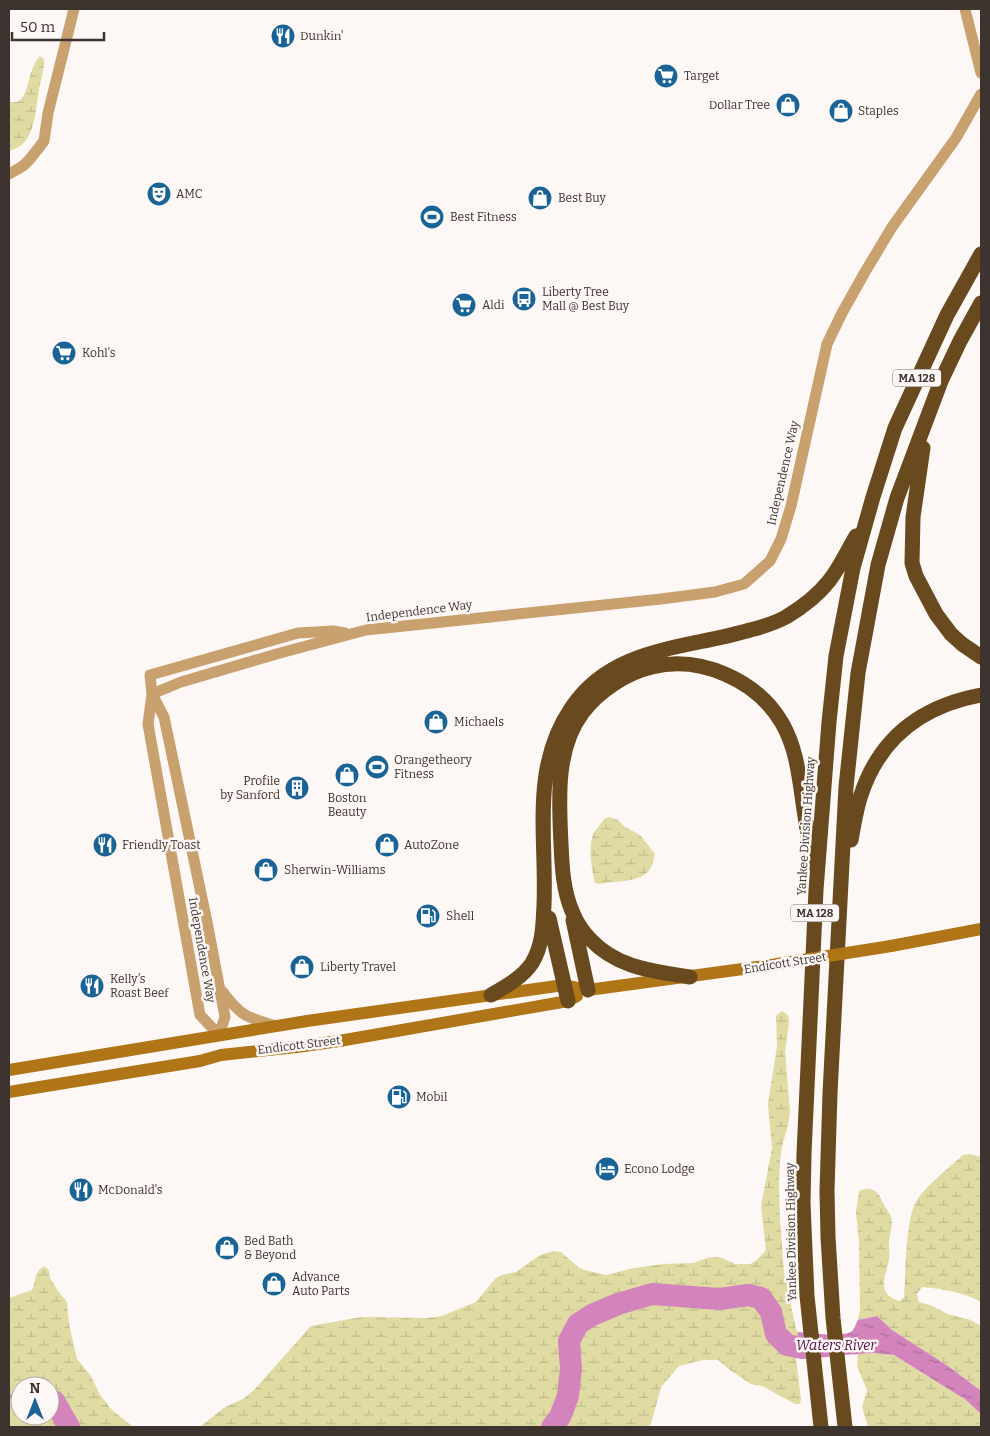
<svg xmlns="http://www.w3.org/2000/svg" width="990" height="1436" font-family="Bitter,serif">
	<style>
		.wetland { fill: url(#wetland-marsh); fill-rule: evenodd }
		.water { fill: url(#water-ripples) }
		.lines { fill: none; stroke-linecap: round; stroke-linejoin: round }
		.stream { stroke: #d384bc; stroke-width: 4 }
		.river { stroke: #d384bc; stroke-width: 22 }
		.minor { stroke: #c9a16f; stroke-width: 11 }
		.secondary { stroke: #af7517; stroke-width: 12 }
		.motorway { stroke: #694a1f; stroke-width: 15 }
		.secondary-bridge { stroke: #af7517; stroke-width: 12 }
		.labels { text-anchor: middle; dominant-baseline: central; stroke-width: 5; stroke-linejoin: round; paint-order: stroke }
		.shield { fill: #fdf7f5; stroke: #776e6a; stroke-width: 1 }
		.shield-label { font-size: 11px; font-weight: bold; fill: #3d332f }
		.poi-label { font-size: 12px; fill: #3d332f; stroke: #fdf7f5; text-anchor: start }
		.street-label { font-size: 12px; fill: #3d332f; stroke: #fdf7f5 }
		.water-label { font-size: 14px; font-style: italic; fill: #550e46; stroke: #fdf7f5 }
	</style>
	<defs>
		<pattern id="wetland-marsh" width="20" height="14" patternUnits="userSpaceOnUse" patternTransform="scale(1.25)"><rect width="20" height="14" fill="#dfdba3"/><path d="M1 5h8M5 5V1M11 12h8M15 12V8" fill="none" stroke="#c0bc8d"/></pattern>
		<pattern id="water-ripples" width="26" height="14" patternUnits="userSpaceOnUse" patternTransform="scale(1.25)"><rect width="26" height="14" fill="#d384bc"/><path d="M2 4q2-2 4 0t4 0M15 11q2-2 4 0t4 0" fill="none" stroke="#ac6d99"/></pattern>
	</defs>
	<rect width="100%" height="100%" fill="#fdf7f5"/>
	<path class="wetland" d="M 40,56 L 44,59 C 44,70 41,79 39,89 C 35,111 36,145 9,151 L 9,102 C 11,102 14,102 17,102 C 29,99 28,67 40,56 Z
		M 609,817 L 618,820 L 625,827 L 640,835 L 655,854 C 654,858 653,865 650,869 C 643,880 626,881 614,882 C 607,882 602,885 595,883 C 592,871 588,847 593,835 C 594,831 601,824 604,819 Z
		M 782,1011 L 788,1015 L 789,1023 L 785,1052 L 790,1111 L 788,1125 L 782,1146 L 780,1161 L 779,1183 L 780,1220 L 784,1272 L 796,1329 L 798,1332 L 796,1341 L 796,1359 L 801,1399 L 800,1404 L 795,1404 L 762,1386 L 751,1384 L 730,1370 L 718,1360 L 703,1360 L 679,1366 L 661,1387 L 651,1424 L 647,1427 L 200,1427 L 225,1407 L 243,1399 L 253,1391 L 311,1326 L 361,1317 L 428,1318 L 442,1316 L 476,1302 L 495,1279 L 501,1275 L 516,1272 L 540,1255 L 554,1251 L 561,1252 L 578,1267 L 584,1270 L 606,1275 L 634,1268 L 663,1264 L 693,1263 L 707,1258 L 714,1257 L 722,1258 L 735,1264 L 750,1264 L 756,1261 L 766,1250 L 761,1206 L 772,1148 L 768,1104 L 777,1046 L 776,1016 Z
		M 970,1154 L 981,1157 L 981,1302 C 963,1292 943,1289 922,1287 L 917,1294 L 919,1302 L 930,1305 L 948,1314 L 971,1320 L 981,1326 L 981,1391 L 948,1366 L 892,1330 L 877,1316 L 858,1320 L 860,1309 L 859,1242 L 856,1213 L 859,1191 C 873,1186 878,1191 883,1203 C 885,1208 889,1212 891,1216 C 894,1225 889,1235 889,1243 C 889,1249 890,1254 889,1259 C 888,1268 883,1277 884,1286 C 885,1295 892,1299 900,1301 L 904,1297 C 906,1273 905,1222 916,1202 C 925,1186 949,1168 963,1155 Z
		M 45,1266 L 49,1271 L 50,1278 L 58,1291 L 67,1302 L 69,1324 L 77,1359 L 91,1376 L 100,1395 L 112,1410 L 133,1427 L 9,1427 L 9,1298 L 32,1290 C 37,1280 33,1272 45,1266 ZM 20,1386 L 50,1386 L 50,1416 L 20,1416 Z
		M 874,1353 L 894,1355 L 966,1400 L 981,1414 L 981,1427 L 868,1427 L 862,1407 L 867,1390 L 857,1366 L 858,1354 Z"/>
	<path class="water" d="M 877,1316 L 892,1330 L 948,1366 L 981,1391 L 981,1414 L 966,1400 L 894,1355 L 874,1353 L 796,1358 L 796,1341 L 798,1332 C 809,1333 844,1338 852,1331 C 855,1328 856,1323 858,1320 Z"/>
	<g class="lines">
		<path class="stream" d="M 9,1396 L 20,1397
			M 50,1401 L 54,1401"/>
		<path class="river" d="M 54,1401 L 69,1427
			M 552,1427 L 560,1417 L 568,1396 L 571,1369 L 569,1341 L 578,1324 L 592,1315 L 618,1304 L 652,1294 L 720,1299 L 748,1295 L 761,1298 L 771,1312 L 776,1334 L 787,1345 L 802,1348 L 826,1346"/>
		<path class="minor" d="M 965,9 L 981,73
			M 9,174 L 23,166 L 30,159 L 44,141 L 48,113 L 74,9
			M 152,694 L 181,682 L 280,653 L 366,630 L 661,599 L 715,592 L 744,584 L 770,561 L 781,539 L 791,506 L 827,344 L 842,313 L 865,272 L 892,227 L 956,138 L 981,94
			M 152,694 L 164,717 L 207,922 L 225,1017 L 219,1035 L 200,1015 L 148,724 L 152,694 L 150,675 L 298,633 L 333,631 L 345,633
			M 222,991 C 241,1016 245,1017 276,1026"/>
		<path class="secondary" d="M 891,946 L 981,929
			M 9,1070 L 307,1021 L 564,985 L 588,990 L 765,966
			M 9,1092 L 200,1061 L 221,1055 L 297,1047 L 339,1041 L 568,1001 L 577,996"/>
		<path class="motorway" d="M 923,448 L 913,517 L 912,563 L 916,576 L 936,614 L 951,634 L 962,644 L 981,657
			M 851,840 C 854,825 856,809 861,795 C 880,737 922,706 981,695
			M 549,918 L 568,1001
			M 573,920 L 588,990
			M 690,977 C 653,971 617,968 590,939 C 582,931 576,921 572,911 C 563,890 562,866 561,844 C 559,800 555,749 583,712 C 599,691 626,673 652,667 C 700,655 757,680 782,723 C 796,747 799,775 803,803 C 806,823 809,843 812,863
			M 491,995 C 505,987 523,977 532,963 C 543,945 543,925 544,905 C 547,836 530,768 572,707 C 613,646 687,649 750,630 C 762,627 775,623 786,617 C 801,608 818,595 829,581 C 840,567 847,551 856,536
			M 821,1427 L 807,1296 L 803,1203 L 804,1154 L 816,890 L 829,722 L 836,656 L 853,568 L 873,497 L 895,428 L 947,315 L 981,254
			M 845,1427 L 833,1318 L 828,1237 L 827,1191 L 830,1093 L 846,787 L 858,673 L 878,565 L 897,498 L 941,381 L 960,341 L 981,303"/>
		<path class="secondary-bridge" d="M 765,966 L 891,946"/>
	</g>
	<defs>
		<symbol id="restaurant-disc" viewBox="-11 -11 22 22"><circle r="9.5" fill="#1a6397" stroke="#fdf7f5"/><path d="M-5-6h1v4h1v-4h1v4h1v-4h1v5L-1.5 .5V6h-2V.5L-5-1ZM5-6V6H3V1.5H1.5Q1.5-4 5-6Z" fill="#fff"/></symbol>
		<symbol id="supermarket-disc" viewBox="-11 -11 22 22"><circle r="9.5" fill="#1a6397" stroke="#fdf7f5"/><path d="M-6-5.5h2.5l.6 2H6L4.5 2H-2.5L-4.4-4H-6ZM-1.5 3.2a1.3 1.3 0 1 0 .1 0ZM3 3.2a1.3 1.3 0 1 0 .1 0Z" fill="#fff"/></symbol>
		<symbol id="shop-disc" viewBox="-11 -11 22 22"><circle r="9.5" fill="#1a6397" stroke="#fdf7f5"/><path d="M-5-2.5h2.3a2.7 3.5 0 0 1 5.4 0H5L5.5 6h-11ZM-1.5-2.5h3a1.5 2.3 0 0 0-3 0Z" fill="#fff"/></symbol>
		<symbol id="theatre-disc" viewBox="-11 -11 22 22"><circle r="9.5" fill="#1a6397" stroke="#fdf7f5"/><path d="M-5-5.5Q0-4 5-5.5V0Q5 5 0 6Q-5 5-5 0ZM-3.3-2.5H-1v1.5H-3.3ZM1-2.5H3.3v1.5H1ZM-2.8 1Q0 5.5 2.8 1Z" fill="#fff"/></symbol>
		<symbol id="stadium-disc" viewBox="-11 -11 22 22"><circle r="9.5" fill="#1a6397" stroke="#fdf7f5"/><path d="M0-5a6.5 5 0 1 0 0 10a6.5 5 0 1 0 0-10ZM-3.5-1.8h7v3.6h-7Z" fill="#fff"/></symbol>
		<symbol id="bus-disc" viewBox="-11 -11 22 22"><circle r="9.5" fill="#1a6397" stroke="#fdf7f5"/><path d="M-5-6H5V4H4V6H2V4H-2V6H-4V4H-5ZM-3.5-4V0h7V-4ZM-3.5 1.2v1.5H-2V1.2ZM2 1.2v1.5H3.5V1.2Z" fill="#fff"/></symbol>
		<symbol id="building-disc" viewBox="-11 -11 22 22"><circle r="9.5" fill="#1a6397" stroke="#fdf7f5"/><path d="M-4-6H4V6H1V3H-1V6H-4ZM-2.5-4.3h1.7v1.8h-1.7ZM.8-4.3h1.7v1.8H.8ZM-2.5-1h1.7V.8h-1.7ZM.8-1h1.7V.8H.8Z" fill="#fff"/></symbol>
		<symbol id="fuel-disc" viewBox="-11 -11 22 22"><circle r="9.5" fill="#1a6397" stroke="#fdf7f5"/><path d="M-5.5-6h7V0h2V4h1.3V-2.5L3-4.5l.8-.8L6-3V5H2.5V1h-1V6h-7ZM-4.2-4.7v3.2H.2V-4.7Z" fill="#fff"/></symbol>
		<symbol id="hotel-disc" viewBox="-11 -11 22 22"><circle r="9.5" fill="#1a6397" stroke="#fdf7f5"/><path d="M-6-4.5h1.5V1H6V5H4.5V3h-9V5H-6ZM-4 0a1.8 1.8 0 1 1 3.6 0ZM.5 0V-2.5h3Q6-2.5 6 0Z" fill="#fff"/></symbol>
	</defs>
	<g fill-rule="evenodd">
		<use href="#restaurant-disc" x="269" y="22" width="28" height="28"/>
		<use href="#supermarket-disc" x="652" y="62" width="28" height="28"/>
		<use href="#shop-disc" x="774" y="91" width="28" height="28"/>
		<use href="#shop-disc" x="827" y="97" width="28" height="28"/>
		<use href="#theatre-disc" x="145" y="180" width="28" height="28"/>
		<use href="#shop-disc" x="526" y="184" width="28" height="28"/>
		<use href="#stadium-disc" x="418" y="203" width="28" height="28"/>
		<use href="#bus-disc" x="510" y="285" width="28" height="28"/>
		<use href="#supermarket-disc" x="450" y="291" width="28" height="28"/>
		<use href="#supermarket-disc" x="50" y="339" width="28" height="28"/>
		<use href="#shop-disc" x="422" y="708" width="28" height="28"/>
		<use href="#stadium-disc" x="363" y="753" width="28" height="28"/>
		<use href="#shop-disc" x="333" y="761" width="28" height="28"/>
		<use href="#building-disc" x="283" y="774" width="28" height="28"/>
		<use href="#restaurant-disc" x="91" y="831" width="28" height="28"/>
		<use href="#shop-disc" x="373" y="831" width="28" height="28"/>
		<use href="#shop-disc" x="252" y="856" width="28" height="28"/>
		<use href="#fuel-disc" x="414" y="902" width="28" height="28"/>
		<use href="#shop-disc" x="288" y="953" width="28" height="28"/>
		<use href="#restaurant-disc" x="78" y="972" width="28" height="28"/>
		<use href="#fuel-disc" x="385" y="1083" width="28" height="28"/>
		<use href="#hotel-disc" x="593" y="1155" width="28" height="28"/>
		<use href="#restaurant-disc" x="67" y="1176" width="28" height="28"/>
		<use href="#shop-disc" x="213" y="1234" width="28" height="28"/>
		<use href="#shop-disc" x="260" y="1270" width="28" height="28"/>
	</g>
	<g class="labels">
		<g class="shield">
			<rect x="893" y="369.5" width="48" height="17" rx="4"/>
			<rect x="791" y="904.5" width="48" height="17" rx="4"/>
		</g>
		<g class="shield-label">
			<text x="917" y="378">MA 128</text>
			<text x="815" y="913">MA 128</text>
		</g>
		<g class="poi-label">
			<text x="300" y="36">Dunkin'</text>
			<text x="684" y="76">Target</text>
			<text x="770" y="105" text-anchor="end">Dollar Tree</text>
			<text x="858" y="111">Staples</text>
			<text x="176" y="194">AMC</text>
			<text x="558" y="198">Best Buy</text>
			<text x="450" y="217">Best Fitness</text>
			<text x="542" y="292">Liberty Tree<tspan x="542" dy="14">Mall @ Best Buy</tspan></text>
			<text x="482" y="305">Aldi</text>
			<text x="82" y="353">Kohl's</text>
			<text x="454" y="722">Michaels</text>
			<text x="394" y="760">Orangetheory<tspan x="394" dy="14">Fitness</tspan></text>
			<text x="280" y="781" text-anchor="end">Profile<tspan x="280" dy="14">by Sanford</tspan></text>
			<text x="347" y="798" text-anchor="middle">Boston<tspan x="347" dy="14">Beauty</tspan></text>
			<text x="122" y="845">Friendly Toast</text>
			<text x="404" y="845">AutoZone</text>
			<text x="284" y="870">Sherwin-Williams</text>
			<text x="446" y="916">Shell</text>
			<text x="320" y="967">Liberty Travel</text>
			<text x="110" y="979">Kelly's<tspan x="110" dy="14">Roast Beef</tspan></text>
			<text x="416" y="1097">Mobil</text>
			<text x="624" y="1169">Econo Lodge</text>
			<text x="98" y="1190">McDonald's</text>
			<text x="244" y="1241">Bed Bath<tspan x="244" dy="14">&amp; Beyond</tspan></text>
			<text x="292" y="1277">Advance<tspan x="292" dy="14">Auto Parts</tspan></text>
		</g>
		<g class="street-label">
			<text transform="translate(783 473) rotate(-77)">Independence Way</text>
			<text transform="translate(419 611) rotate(-7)">Independence Way</text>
			<text transform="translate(806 826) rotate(-86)">Yankee Division Highway</text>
			<text transform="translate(202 950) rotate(80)">Independence Way</text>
			<text transform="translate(785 963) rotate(-9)">Endicott Street</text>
			<text transform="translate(299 1045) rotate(-7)">Endicott Street</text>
			<text transform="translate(791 1232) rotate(-91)">Yankee Division Highway</text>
		</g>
		<g class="water-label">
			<text x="836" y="1345">Waters River</text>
		</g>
	</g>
	<rect width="990" height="1436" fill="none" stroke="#3d332f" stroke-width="20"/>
	<g transform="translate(35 1401)"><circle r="24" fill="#fdf7f5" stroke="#b0a9a6"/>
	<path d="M0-4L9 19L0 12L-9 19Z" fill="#1a6397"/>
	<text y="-8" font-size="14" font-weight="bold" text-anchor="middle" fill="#3d332f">N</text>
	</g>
	<path d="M12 32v8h92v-8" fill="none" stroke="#3d332f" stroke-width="2.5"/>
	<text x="20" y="32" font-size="15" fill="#3d332f" stroke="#fdf7f5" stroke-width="4" paint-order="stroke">50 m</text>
</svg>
